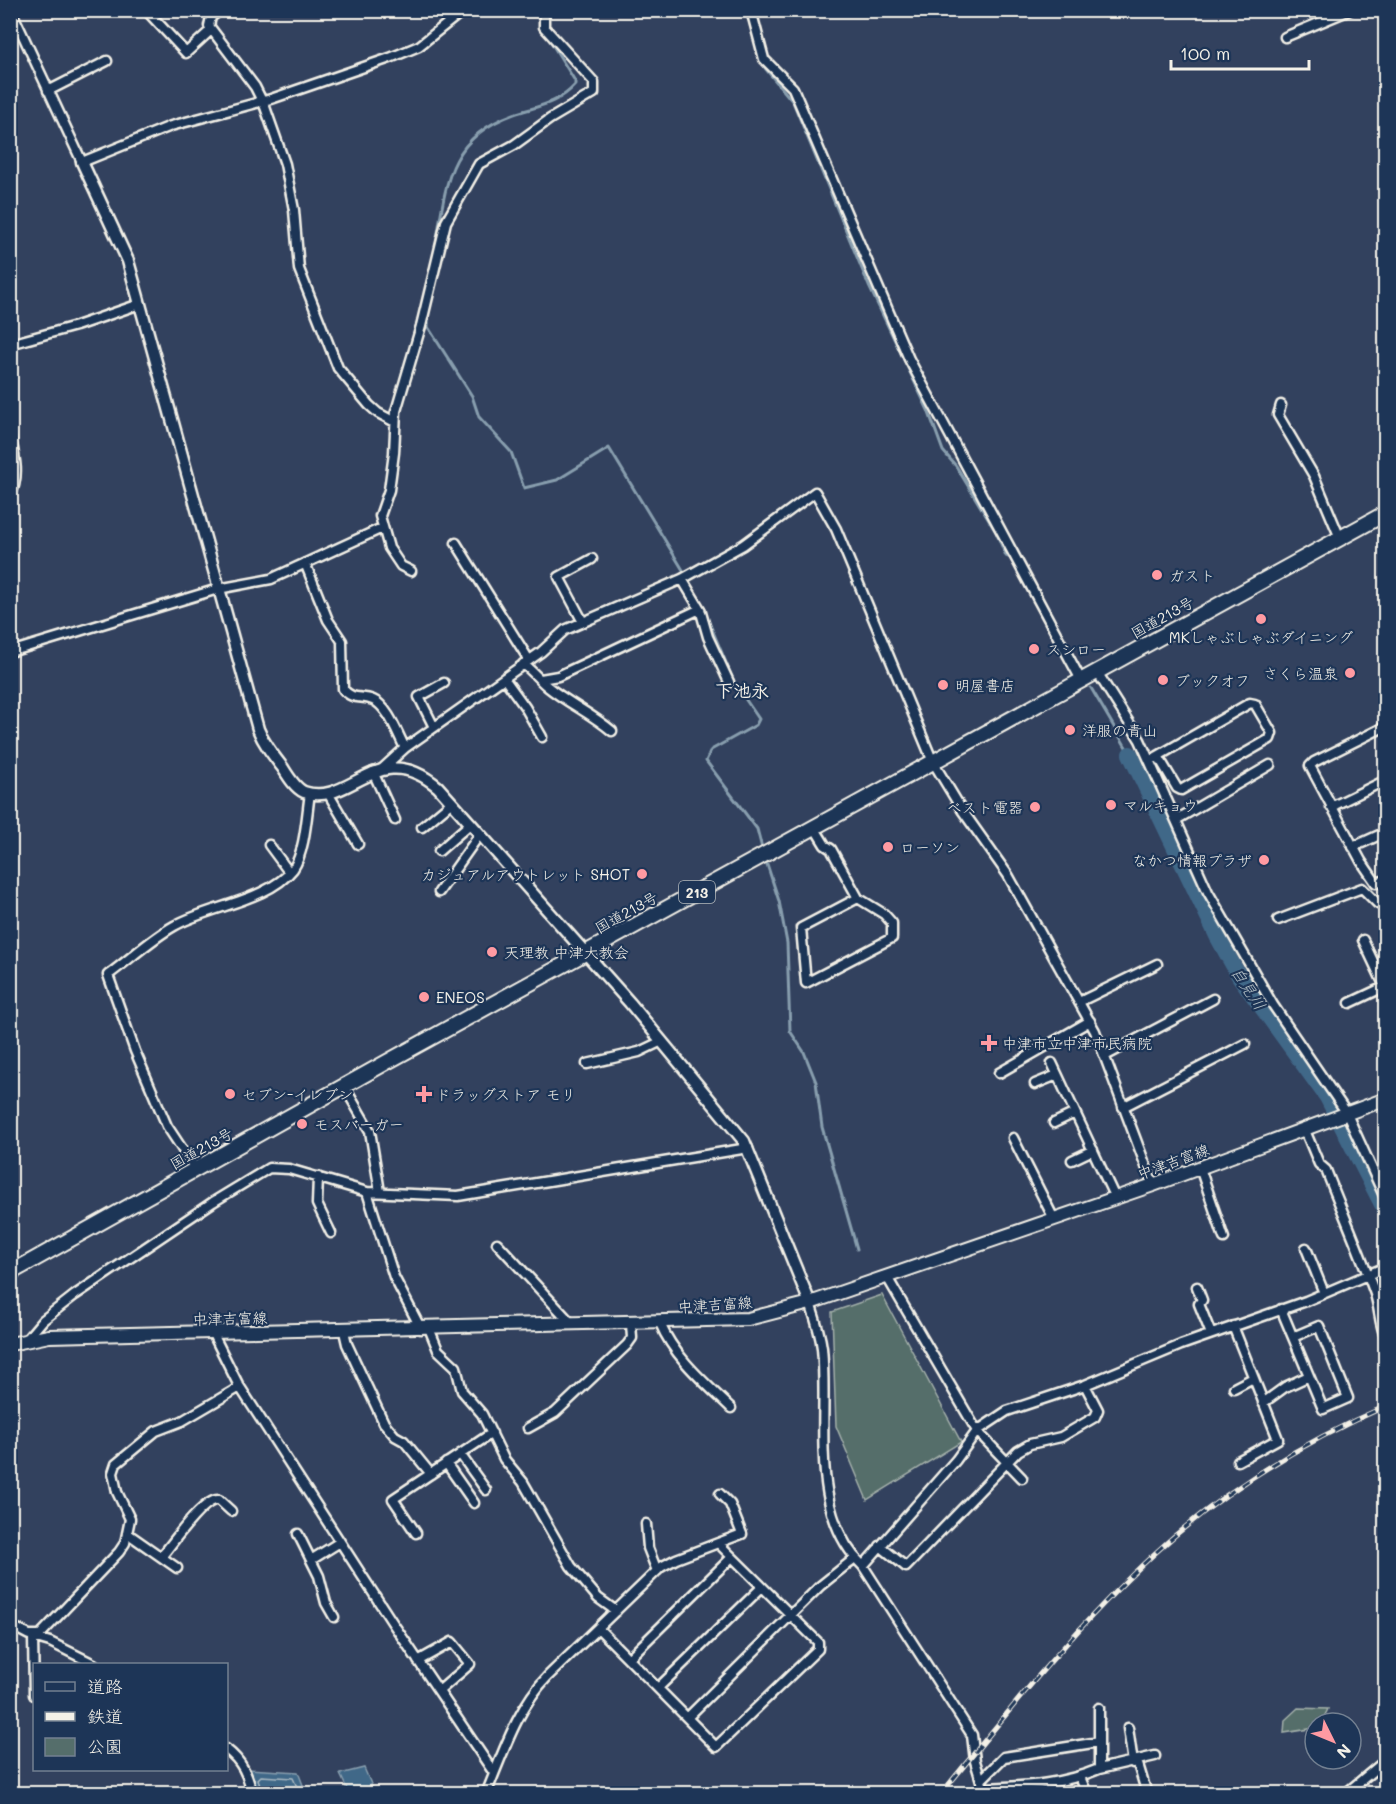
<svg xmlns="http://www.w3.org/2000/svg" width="1396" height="1804" font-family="Mali,'Klee One',sans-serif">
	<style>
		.green { fill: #556e6b; stroke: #a4b0aa; stroke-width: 1.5 }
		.water { fill: #406788; stroke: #889eae; stroke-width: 1.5 }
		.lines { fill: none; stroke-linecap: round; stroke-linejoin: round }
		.shore { stroke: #acbac2; stroke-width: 1.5 }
		.stream { stroke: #889eae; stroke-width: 3 }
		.river { stroke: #406788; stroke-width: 16 }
		.minor-casing { stroke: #f4f1e8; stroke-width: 13 }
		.tertiary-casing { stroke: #f4f1e8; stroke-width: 15 }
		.secondary-casing { stroke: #f4f1e8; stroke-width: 16 }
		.trunk-casing { stroke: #f4f1e8; stroke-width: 18 }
		.minor { stroke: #1d3557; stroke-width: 8 }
		.tertiary { stroke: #1d3557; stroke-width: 10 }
		.secondary { stroke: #1d3557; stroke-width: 12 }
		.trunk { stroke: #1d3557; stroke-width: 14 }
		.rail-casing { stroke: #f4f1e8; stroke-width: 5 }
		.rail { stroke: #1d3557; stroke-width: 3; stroke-dasharray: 9; stroke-linecap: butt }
		.poi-dot { fill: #ff9aa2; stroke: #1d3557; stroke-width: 2 }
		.labels { text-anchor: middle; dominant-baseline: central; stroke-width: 4.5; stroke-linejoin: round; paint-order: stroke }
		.shield { fill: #1d3557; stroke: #b4b9bc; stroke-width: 1.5 }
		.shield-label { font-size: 14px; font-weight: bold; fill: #f4f1e8 }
		.poi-label { font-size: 15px; fill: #f4f1e8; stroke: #1d3557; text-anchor: start }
		.street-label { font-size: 15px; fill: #f4f1e8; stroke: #1d3557 }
		.water-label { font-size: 16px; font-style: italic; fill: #b5c1c6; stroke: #1d3557 }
		.quarter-label { font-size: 18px; font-weight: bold; fill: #f4f1e8; stroke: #1d3557 }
	</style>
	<rect width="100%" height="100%" fill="#32415e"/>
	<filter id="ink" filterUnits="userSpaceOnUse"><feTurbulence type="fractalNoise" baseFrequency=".0167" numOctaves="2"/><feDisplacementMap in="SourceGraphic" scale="12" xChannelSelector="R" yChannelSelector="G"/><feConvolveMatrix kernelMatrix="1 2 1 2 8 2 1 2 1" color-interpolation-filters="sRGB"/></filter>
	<g filter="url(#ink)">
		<path class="green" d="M 882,1295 L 961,1442 L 867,1500 L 836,1426 L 832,1312 Z
			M 1298,1708 L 1328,1709 L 1321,1723 L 1315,1723 L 1315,1728 L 1284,1733 L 1285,1720 Z"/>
		<path class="water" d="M 364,1768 L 375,1793 L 349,1793 L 340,1774 Z
			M 248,1769 L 298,1772 L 306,1793 L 256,1793 Z"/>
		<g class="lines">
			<path class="shore" d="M 262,1794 L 258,1779 L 261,1776 L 293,1778 L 300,1794"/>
			<path class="stream" d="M 744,10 L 751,25
				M 758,51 L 765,68 L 793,102 L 869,286 L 928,410 L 943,451 L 956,466 L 996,532 L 1006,556 L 1014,559
				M 435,251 C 446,187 445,139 514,114 C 538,106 558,104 575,85 L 575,81 L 549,39
				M 429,308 L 428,327 L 472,396 L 479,417 L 511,452 L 524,488 L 557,480 L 609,448 L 686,575
				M 706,615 L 735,684 L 759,719 L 756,725 L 711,750 L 706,761 L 757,829 L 763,852
				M 1091,688 L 1130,754
				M 765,858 L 779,901 L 787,943 L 790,1031 L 804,1052 L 816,1082 L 822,1127 L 857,1249"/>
			<path class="river" d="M 1130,754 L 1218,938 L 1239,976 L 1327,1097 L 1386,1212"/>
			<defs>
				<path id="minor" d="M 11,10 L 82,162 L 171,126 L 271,99 L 390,58 L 419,46 L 464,10
					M 146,10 L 186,53 L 211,30
					M 220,10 L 211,17 L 209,26 L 255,87 L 265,107 L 285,164 L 294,210 L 299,269 L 338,368 L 369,405 L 378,413 L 395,422
					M 751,10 L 764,59 L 793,88 L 909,359 L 1081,680
					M 1285,37 L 1350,10
					M 48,91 L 107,61
					M 10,344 L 76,326 L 140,304
					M 1281,405 L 1278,415 L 1314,476 L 1340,538
					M 10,435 C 15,457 20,476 10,497
					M 456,543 L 529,660
					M 305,563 L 328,620 L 342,641 L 343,689 C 353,701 361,695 373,700 C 388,706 398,735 405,748
					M 411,571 L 401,566 L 389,548 L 380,516 L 389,490 L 394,453 L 396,411 L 421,326 L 446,222 L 479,164 L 514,145 L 550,119 L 594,93 L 594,82 L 544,27 L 544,10
					M 700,609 L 708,637 L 729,682
					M 583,622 L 559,577 L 592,559
					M 10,652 L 218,589 L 271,579 L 382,528
					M 523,664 C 533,671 539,680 548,687 C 568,703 592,714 612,731
					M 1097,672 L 1140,740 L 1208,892 L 1273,1005 L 1346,1112 L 1386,1200
					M 504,678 L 525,707 L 542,737
					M 541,679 L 558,676 L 700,609 L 682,579
					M 1386,726 L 1314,762 L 1310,766 L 1361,861 L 1376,883 L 1386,880
					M 434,727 L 419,697 L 444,683
					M 1150,761 L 1158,756 L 1250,703 L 1255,704 L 1272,733 L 1270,739 L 1181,790 L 1177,788 L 1158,756
					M 382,769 L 405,748 L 541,652 L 565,630 L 682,579 L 743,545 L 815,492 L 836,529 L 933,762 L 962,810 L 1008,875 L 1095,1031 L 1153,1185
					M 373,772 L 395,820
					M 328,793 L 358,844
					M 1331,807 L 1386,780
					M 1176,820 L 1270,765
					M 422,827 L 452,802
					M 814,827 L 825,845 L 831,849 L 858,898 L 884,914 L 892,923 L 892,938 L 806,983 L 801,928 L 858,898
					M 269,845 L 289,872
					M 1353,847 L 1386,832
					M 439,851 L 471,823
					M 439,892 L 480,834
					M 1278,920 L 1362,888 L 1378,904 L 1386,907
					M 1363,940 L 1386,989
					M 1079,1002 L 1157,964
					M 1350,1003 L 1384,987
					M 1105,1056 L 1213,999
					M 1052,1063 L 1115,1198
					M 587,1064 L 639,1052 L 662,1041
					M 999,1073 L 1090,1021
					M 1035,1084 L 1057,1075
					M 344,1086 L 370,1131 L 380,1192
					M 1123,1107 L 1245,1044
					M 1054,1123 L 1075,1113
					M 1304,1128 L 1319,1164 L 1326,1170 C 1342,1211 1360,1252 1375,1294 C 1380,1310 1379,1324 1386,1339
					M 1013,1138 L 1054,1219
					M 1072,1160 L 1093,1150
					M 1200,1168 L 1224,1238
					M 196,1170 L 167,1126 L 135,1051 L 108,975 C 130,959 151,939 174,926 C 209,906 268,901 293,869 C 305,853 307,812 310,793
					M 318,1177 L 317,1204 L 331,1233
					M 367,1192 L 394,1277 L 421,1329
					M 497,1243 L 572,1324
					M 1306,1248 L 1324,1293
					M 887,1277 L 977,1431 L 1007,1411 L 1085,1385 L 1181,1345 L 1306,1301 L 1386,1267
					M 1197,1287 L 1202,1300 L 1199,1304 L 1211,1334
					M 810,1303 C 815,1318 820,1332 822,1348 C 829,1417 807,1512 863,1566 L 972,1735 L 975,1761 L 985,1794
					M 1281,1309 L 1323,1409 L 1348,1398 L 1319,1326 L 1293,1337
					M 660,1323 C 674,1357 705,1383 731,1408
					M 1233,1326 L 1278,1439 L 1238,1461
					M 429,1328 L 438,1350 L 456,1367 L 462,1391 L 482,1414 L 504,1459 L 523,1482 L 571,1566 L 598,1598 L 616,1611
					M 344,1331 L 347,1344 L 384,1423 L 395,1436 L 404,1441 L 431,1474
					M 213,1334 L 238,1384 L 392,1622 L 494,1773
					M 27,1339 L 43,1320 L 75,1295 L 213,1202 L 269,1168 L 289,1169 L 367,1192 L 458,1196 L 748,1148
					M 1234,1388 L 1253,1378
					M 1263,1403 L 1285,1387 L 1309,1376
					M 528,1428 L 555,1413 L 627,1345 L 632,1338 L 631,1323
					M 460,1454 L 486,1490
					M 446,1463 L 474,1503
					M 646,1524 L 648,1548 L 657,1571
					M 127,1533 L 177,1568
					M 416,1533 L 393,1499 L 492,1433
					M 298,1534 L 319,1576 L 326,1603 L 334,1617
					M 718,1543 L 742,1534 L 730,1504 L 720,1494
					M 880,1546 L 906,1567 L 1018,1451 L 1030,1444 L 1061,1437 L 1095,1417 L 1098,1410 L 1085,1385
					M 162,1556 C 172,1544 204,1497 219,1500 L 231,1511
					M 311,1560 L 340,1542
					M 863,1566 L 956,1460 L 977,1431 L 1022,1478
					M 10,1625 L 29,1635 L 40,1635 L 119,1552 L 125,1543 L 130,1519 L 117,1492 L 113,1473 L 116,1464 L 156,1431 L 182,1421 L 240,1387
					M 629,1658 L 732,1557
					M 418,1661 L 452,1642 L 470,1664 L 439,1691
					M 659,1687 L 762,1587
					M 34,1695 L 33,1637 L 50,1642 L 94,1664
					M 688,1717 L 820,1586 L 855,1558
					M 1128,1728 L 1133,1763
					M 226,1749 C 242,1761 248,1775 252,1794
					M 1137,1761 L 1147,1794
					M 1099,1769 L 1155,1756
					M 1080,1777 L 1087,1794
					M 982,1779 L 1004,1757 L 1099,1742
					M 984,1788 C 1025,1786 1061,1785 1099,1769 L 1099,1708
					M 486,1794 C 503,1753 517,1708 548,1676 L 661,1567 L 676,1559 L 718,1543 L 818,1642 L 818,1649 L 716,1747 L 598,1628
					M 1345,1794 L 1386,1760"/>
				<path id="tertiary" d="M 82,162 L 128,261 L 258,729 C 264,744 273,755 283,768 C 288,776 295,788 304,792 C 350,808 378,736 438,787 L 630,1003 L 744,1141 L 810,1303"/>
				<path id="secondary" d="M 10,1344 L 49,1336 L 748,1319 L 810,1303 L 1153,1185 L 1386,1099"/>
				<path id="trunk" d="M 10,1273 L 387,1062 L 1386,513"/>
			</defs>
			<use href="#minor" class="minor-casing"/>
			<use href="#tertiary" class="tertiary-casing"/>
			<use href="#secondary" class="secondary-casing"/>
			<use href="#trunk" class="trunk-casing"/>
			<use href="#minor" class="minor"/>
			<use href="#tertiary" class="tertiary"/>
			<use href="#secondary" class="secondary"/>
			<use href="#trunk" class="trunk"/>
			<defs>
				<path id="rail" d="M 941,1794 C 1008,1712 1075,1627 1153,1555 C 1221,1492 1301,1443 1386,1406"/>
			</defs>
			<use href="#rail" class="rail-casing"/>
			<use href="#rail" class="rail"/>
		</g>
	</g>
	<g class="poi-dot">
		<circle cx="1157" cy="575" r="6"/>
		<circle cx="1261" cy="619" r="6"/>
		<circle cx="1034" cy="649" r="6"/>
		<circle cx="1350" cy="673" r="6"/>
		<circle cx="1163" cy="680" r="6"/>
		<circle cx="943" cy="685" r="6"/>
		<circle cx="1070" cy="730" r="6"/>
		<circle cx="1111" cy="805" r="6"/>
		<circle cx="1035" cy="807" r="6"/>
		<circle cx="888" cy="847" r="6"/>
		<circle cx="1264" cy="860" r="6"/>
		<circle cx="642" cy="874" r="6"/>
		<circle cx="492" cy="952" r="6"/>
		<circle cx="424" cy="997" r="6"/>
		<path d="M986 1034h6v6h6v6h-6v6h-6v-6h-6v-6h6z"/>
		<circle cx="230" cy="1094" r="6"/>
		<path d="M421 1085h6v6h6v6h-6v6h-6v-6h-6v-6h6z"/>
		<circle cx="302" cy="1124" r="6"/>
	</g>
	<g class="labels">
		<rect class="shield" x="679" y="881" width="36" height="22" rx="4.5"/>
		<g class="shield-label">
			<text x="697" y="892">213</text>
		</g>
		<g class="poi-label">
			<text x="1169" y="575">ガスト</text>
			<text x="1261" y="637" text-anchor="middle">MKしゃぶしゃぶダイニング</text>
			<text x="1046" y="649">スシロー</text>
			<text x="1338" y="673" text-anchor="end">さくら温泉</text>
			<text x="1175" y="680">ブックオフ</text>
			<text x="955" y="685">明屋書店</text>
			<text x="1082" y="730">洋服の青山</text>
			<text x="1123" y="805">マルキョウ</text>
			<text x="1023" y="807" text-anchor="end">ベスト電器</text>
			<text x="900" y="847">ローソン</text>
			<text x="1252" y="860" text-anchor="end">なかつ情報プラザ</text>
			<text x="630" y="874" text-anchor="end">カジュアルアウトレット SHOT</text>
			<text x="504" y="952">天理教 中津大教会</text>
			<text x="436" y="997">ENEOS</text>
			<text x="1002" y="1043">中津市立中津市民病院</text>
			<text x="242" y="1094">セブン-イレブン</text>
			<text x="436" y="1094">ドラッグストア モリ</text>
			<text x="314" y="1124">モスバーガー</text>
		</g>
		<g class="street-label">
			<text transform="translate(1162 617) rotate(-29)">国道213号</text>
			<text transform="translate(626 912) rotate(-29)">国道213号</text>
			<text transform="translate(201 1148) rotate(-29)">国道213号</text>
			<text transform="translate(1173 1161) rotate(-20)">中津吉富線</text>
			<text transform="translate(715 1304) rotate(-4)">中津吉富線</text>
			<text transform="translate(230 1318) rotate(-1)">中津吉富線</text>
		</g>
		<g class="water-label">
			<text transform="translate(1249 988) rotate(57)">自見川</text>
		</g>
		<g class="quarter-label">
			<text x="742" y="690">下池永</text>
		</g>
	</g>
	<rect width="1396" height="1804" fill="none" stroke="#1d3557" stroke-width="36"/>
	<rect x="18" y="18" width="1360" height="1768" fill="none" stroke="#f4f1e8" stroke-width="2" filter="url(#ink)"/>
	<rect x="33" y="1663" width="195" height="108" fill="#1d3557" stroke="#738091" stroke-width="1.5"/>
	<rect x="45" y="1682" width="30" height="9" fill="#1d3557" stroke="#738091" stroke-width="1.5"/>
	<text x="87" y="1693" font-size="18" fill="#f4f1e8">道路</text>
	<rect x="45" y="1712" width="30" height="9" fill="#f4f1e8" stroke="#738091" stroke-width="1.5"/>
	<text x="87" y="1723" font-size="18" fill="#f4f1e8">鉄道</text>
	<rect x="45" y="1738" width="30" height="18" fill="#556e6b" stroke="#738091" stroke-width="1.5"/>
	<text x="87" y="1753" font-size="18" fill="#f4f1e8">公園</text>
	<g transform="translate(1333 1741) rotate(133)"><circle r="28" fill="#1d3557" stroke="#738091" stroke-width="1.5"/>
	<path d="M0-4.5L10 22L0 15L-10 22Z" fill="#ff9aa2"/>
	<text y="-9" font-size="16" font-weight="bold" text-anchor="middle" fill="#f4f1e8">N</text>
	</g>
	<path d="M1171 60v9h138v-9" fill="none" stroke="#f4f1e8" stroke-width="3"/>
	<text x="1180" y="60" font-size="18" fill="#f4f1e8" stroke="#1d3557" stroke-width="4.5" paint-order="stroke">100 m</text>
</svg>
